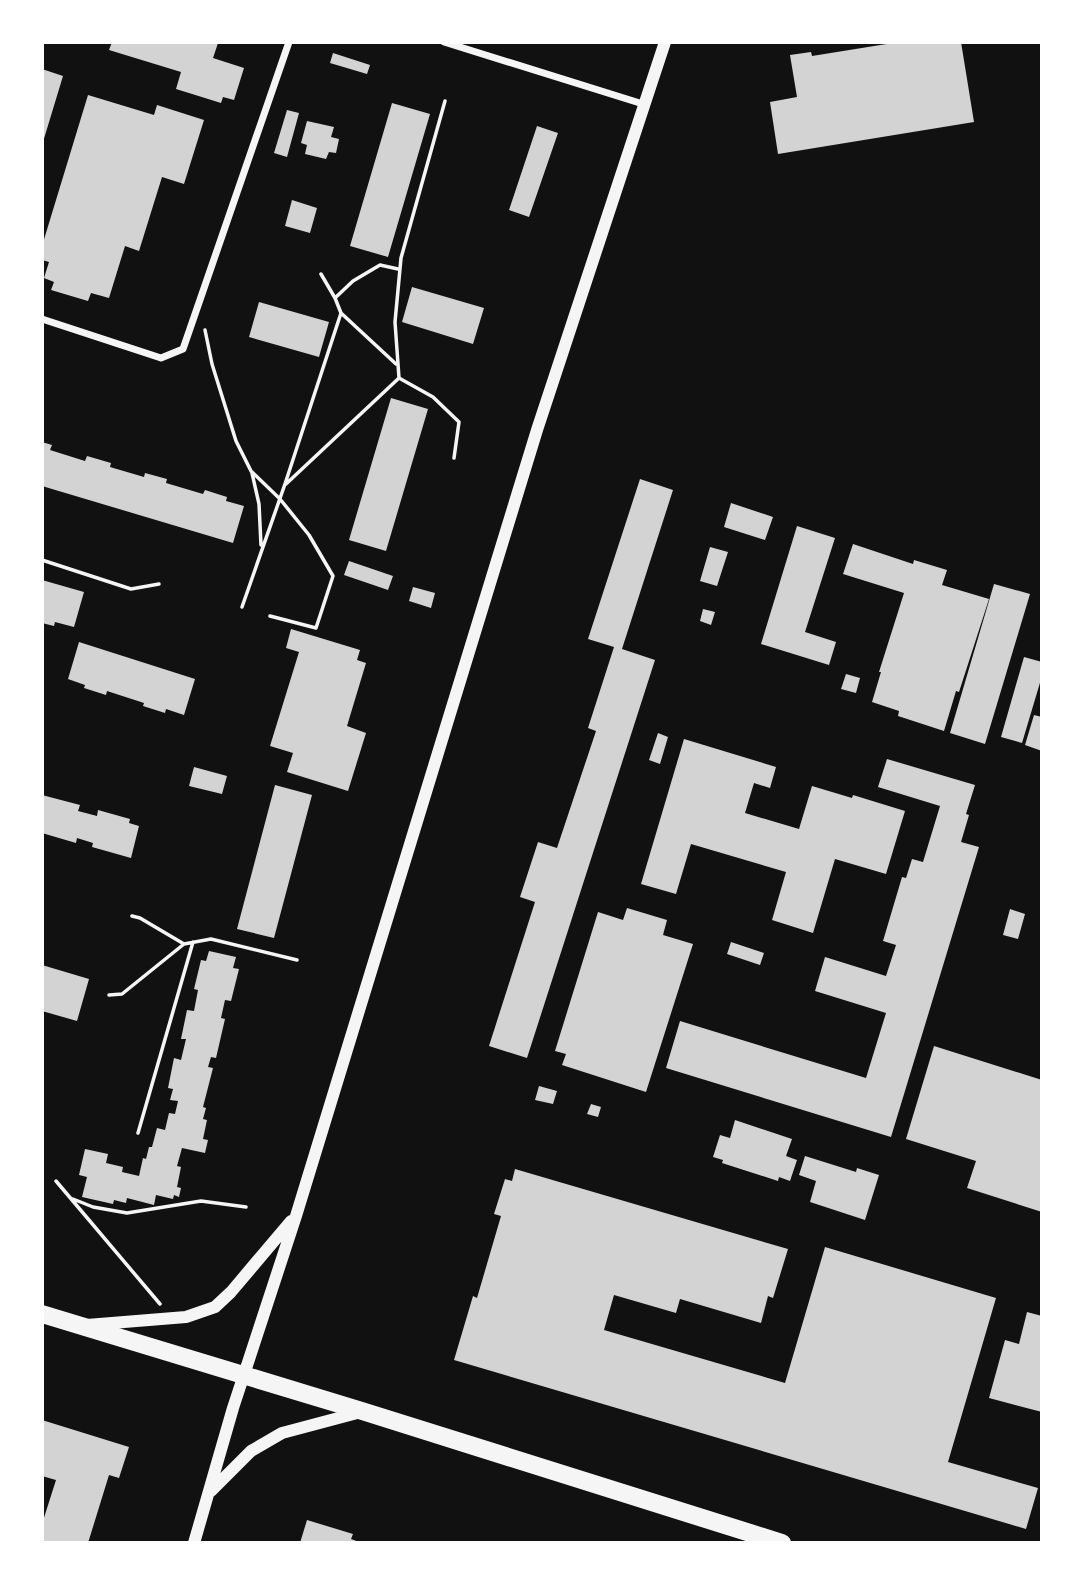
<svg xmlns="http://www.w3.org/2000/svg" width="1084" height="1585" font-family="'Public Sans',sans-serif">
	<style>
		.building { fill: #d3d3d3 }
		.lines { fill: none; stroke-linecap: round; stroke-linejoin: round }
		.path { stroke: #f5f5f5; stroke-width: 3.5 }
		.minor { stroke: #f5f5f5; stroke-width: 7 }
		.tertiary { stroke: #f5f5f5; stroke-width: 12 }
		.primary { stroke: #f5f5f5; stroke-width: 18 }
	</style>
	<rect width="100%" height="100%" fill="#111"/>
	<path class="building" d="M 112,42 L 214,42 L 218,43 L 213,58 L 244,68 L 234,100 L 223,97 L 221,103 L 176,89 L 181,72 L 109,50 Z
		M 899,42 L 961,42 L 974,122 L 778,154 L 770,102 L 797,97 L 790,55 L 811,52 L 812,56 Z
		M 333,53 L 370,65 L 367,74 L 330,63 Z
		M 42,69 L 63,76 L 43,142 L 42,142 Z
		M 88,95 L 154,115 L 157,105 L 204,120 L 184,184 L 162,177 L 139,251 L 125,246 L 109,298 L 91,293 L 88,301 L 51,290 L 54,282 L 44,278 L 49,262 L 42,260 L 42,246 Z
		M 392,103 L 430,114 L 388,257 L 350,246 Z
		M 287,110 L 299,113 L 287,157 L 274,153 Z
		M 307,121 L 334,127 L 331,137 L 339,139 L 336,153 L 329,152 L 326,159 L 305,154 L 307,145 L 301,143 Z
		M 537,126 L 558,133 L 529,217 L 509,210 Z
		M 292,200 L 317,208 L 310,233 L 285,226 Z
		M 412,287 L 484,308 L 473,344 L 402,322 Z
		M 259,302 L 329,322 L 319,357 L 249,337 Z
		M 391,398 L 428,409 L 386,551 L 349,540 Z
		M 42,442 L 52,445 L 50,450 L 85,461 L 87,456 L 111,463 L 110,467 L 144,477 L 145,473 L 167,479 L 166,483 L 203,494 L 205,490 L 227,497 L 226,501 L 244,506 L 233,543 L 42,486 Z
		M 640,479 L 673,490 L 622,649 L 655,660 L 527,1058 L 489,1046 L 535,902 L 520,897 L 538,842 L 557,848 L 596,731 L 588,728 L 614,647 L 588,639 Z
		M 731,503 L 773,517 L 765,540 L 724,527 Z
		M 797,526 L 835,538 L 805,632 L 836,642 L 829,665 L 761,644 Z
		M 853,544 L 913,564 L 914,560 L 947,570 L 942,585 L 989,599 L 959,692 L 956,691 L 944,731 L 898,716 L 899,711 L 872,702 L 881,672 L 879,672 L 904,593 L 843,574 Z
		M 710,547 L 728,552 L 717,586 L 700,581 Z
		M 349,561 L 393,576 L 388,590 L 344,575 Z
		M 42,580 L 84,592 L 74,627 L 55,622 L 54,626 L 42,623 Z
		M 994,584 L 1030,594 L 985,744 L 950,733 Z
		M 413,587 L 435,593 L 431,608 L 409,601 Z
		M 703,609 L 715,612 L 711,625 L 700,621 Z
		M 291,629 L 360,650 L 357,660 L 366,663 L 347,726 L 366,733 L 348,791 L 287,772 L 293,753 L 270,746 L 299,652 L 286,648 Z
		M 79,642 L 195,679 L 184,715 L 166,709 L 165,713 L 143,706 L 144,703 L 107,691 L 106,695 L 84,688 L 85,685 L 68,679 Z
		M 1024,657 L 1042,662 L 1042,676 L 1022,743 L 1001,737 Z
		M 846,674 L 860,678 L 856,693 L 841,689 Z
		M 1034,715 L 1042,717 L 1042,751 L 1025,745 Z
		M 658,733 L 668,737 L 660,764 L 649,760 Z
		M 684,739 L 776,767 L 770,788 L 754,783 L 745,813 L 799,829 L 812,786 L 852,798 L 853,795 L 905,811 L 886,874 L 835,859 L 813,933 L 772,920 L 786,872 L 691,844 L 676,894 L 641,884 Z
		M 887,759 L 975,785 L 966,814 L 969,815 L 961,842 L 979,847 L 891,1137 L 666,1068 L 680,1021 L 866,1078 L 886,1013 L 815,991 L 825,957 L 886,976 L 896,945 L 883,941 L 902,877 L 906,878 L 912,859 L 923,862 L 940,806 L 878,787 Z
		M 194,767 L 227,776 L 222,794 L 189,786 Z
		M 275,785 L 312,795 L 274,938 L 237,929 Z
		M 42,795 L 80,805 L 78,811 L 97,816 L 98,810 L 130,819 L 129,823 L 139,826 L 131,858 L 92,847 L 93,843 L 77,838 L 76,843 L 42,833 Z
		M 627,908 L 667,920 L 663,935 L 693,944 L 646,1092 L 562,1065 L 566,1054 L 555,1051 L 598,912 L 623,920 Z
		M 1010,909 L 1025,914 L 1018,939 L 1003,935 Z
		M 731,942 L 764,953 L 760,965 L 727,954 Z
		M 209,951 L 236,957 L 233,968 L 239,969 L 231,1001 L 225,1000 L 221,1018 L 225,1019 L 216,1058 L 211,1057 L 208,1067 L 213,1068 L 203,1107 L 206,1108 L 203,1119 L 207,1120 L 203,1139 L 208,1140 L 205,1153 L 182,1148 L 177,1166 L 181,1167 L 177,1187 L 181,1188 L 179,1197 L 174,1195 L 173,1199 L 156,1195 L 154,1205 L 127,1198 L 126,1203 L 114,1200 L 113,1204 L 82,1197 L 87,1177 L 79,1175 L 85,1149 L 108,1154 L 106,1163 L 123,1167 L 122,1172 L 139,1176 L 143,1158 L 146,1159 L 149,1147 L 152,1147 L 157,1128 L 165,1130 L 169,1113 L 175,1114 L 178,1101 L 170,1100 L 173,1089 L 168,1088 L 174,1058 L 181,1060 L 186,1039 L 181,1039 L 187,1010 L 194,1011 L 198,990 L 194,989 L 201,960 L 206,961 Z
		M 42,965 L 89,979 L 77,1021 L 42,1011 Z
		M 934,1046 L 1042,1080 L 1042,1212 L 967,1188 L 976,1161 L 906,1139 Z
		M 539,1086 L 557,1091 L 553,1104 L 535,1100 Z
		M 591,1104 L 601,1107 L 598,1117 L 587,1114 Z
		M 735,1120 L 792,1139 L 786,1156 L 797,1160 L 790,1181 L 779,1177 L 778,1181 L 722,1163 L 723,1160 L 713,1157 L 720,1135 L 730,1138 Z
		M 805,1156 L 856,1172 L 857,1168 L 879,1175 L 865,1220 L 810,1202 L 816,1181 L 799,1175 Z
		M 515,1169 L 788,1249 L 773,1298 L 768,1296 L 761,1323 L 680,1299 L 676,1313 L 614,1295 L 604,1330 L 785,1383 L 825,1247 L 996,1298 L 948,1462 L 1038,1488 L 1026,1529 L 454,1360 L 473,1296 L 477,1298 L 501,1216 L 494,1214 L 505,1179 L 512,1181 Z
		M 1027,1312 L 1042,1316 L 1042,1412 L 989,1398 L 1005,1340 L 1019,1344 Z
		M 42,1420 L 129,1447 L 119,1478 L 109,1475 L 88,1543 L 42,1543 L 42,1524 L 56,1480 L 42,1476 Z
		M 307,1520 L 353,1534 L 351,1539 L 362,1543 L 300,1543 Z"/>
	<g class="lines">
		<path class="path" d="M 335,298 L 353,281 L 380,265 L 398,269
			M 341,313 L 396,364
			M 205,330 L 212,364 L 236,441 L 251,471 L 280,499 L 309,535 L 333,576 L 316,628 L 270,616
			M 399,378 L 395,322 L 401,258 L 445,101
			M 399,378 L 433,397 L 459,422 L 454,458
			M 252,473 L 259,504 L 261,545
			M 286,484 L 399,378
			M 42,560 L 131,589 L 159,584
			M 242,607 L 285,484 L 341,313 L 335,298 L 321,274
			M 132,916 L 140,918 L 184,944 L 211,939 L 297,960
			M 109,995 L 122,994 L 184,944
			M 138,1133 L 193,942
			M 56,1181 L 160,1304
			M 73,1199 L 93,1207 L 127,1213 L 201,1201 L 246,1207"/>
		<path class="minor" d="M 444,42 L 643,104
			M 42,319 L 161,358 L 183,349 L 289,42"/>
		<path class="tertiary" d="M 87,1325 L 186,1317 L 215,1307 L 231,1292 L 291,1221
			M 211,1491 L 251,1451 L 282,1433 L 361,1412
			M 194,1543 L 233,1408 L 296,1216 L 537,430 L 665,42"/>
		<path class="primary" d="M 42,1314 L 362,1411 L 782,1543"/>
	</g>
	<rect width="1084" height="1585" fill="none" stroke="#ffffff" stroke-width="88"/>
</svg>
